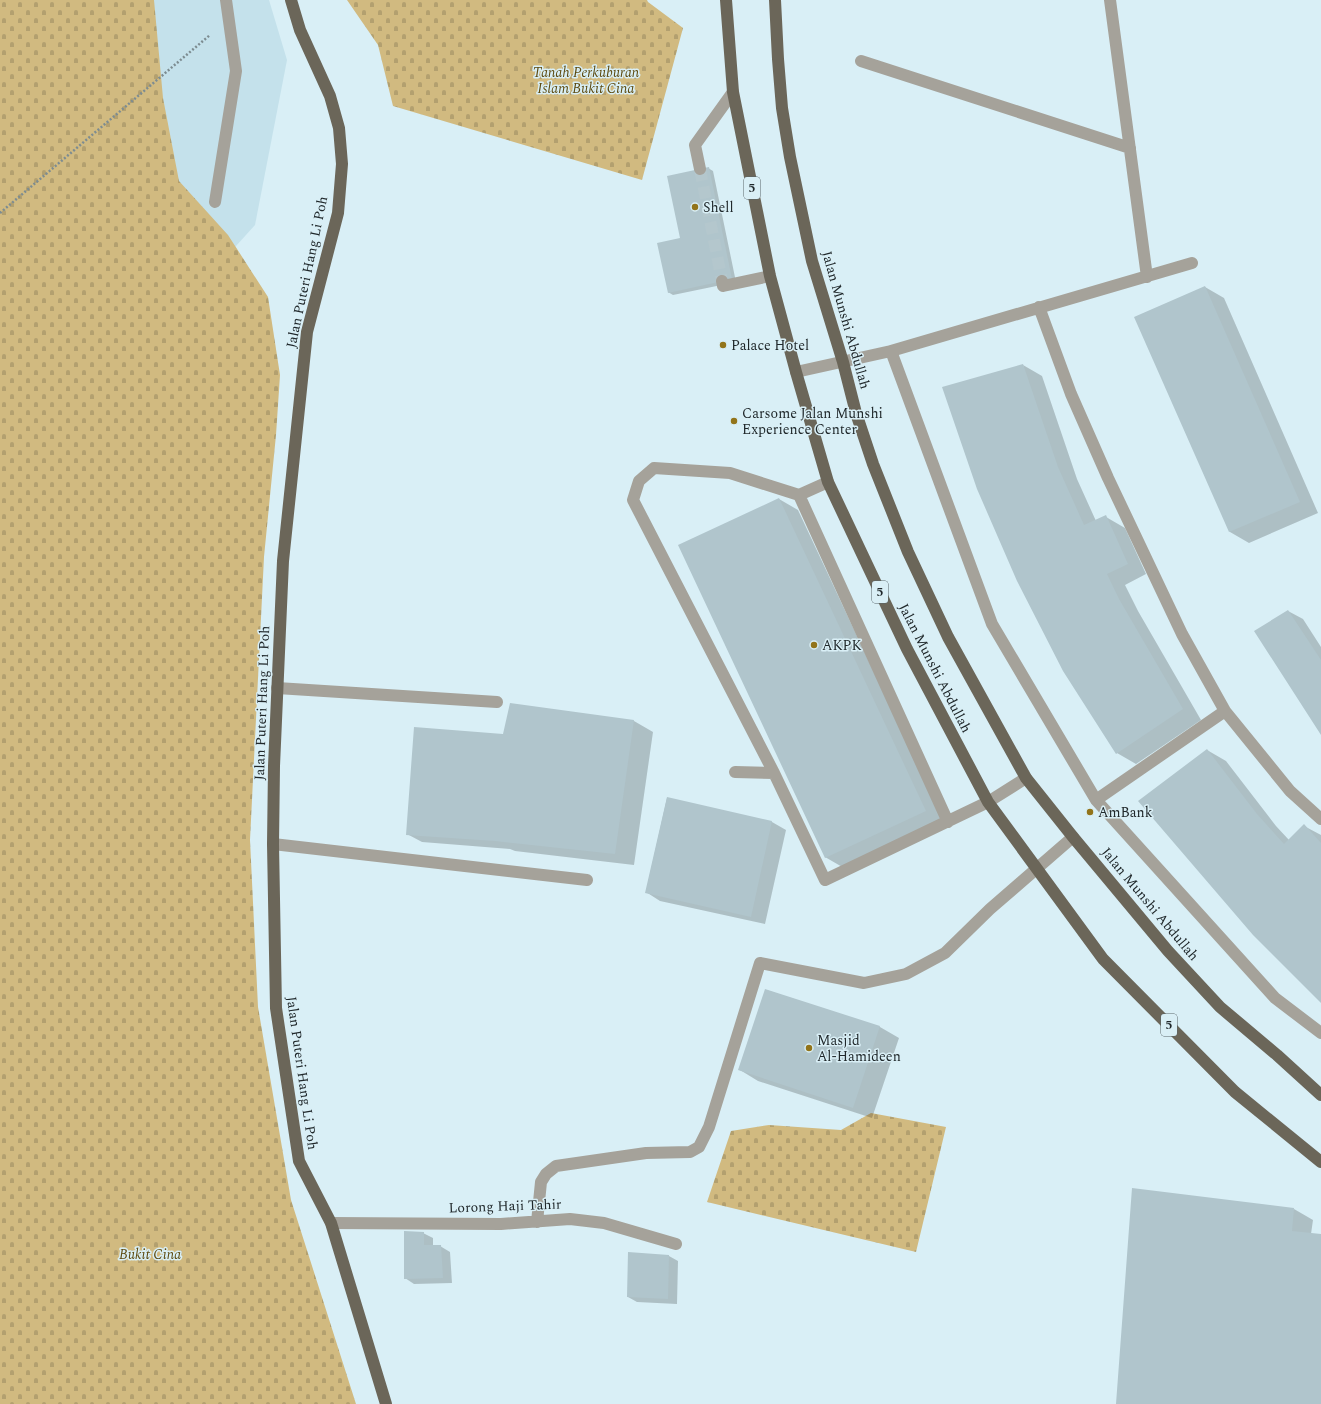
<svg xmlns="http://www.w3.org/2000/svg" width="1321" height="1404" font-family="Spectral,serif">
	<style>
		.built { fill: #c4e1eb }
		.cemetery { fill: url(#cemetery-stones) }
		.shadow { fill: #0003 }
		.building { fill: #b0c5cc }
		.lines { fill: none; stroke-linecap: round; stroke-linejoin: round }
		.minor-tunnel { stroke: #b4c7cd; stroke-width: 12; stroke-dasharray: 12 6; stroke-linecap: butt }
		.path { stroke: #7d8c91; stroke-width: 2.5; stroke-dasharray: 2 2; stroke-linecap: butt }
		.minor { stroke: #a5a29a; stroke-width: 12 }
		.major { stroke: #6b6659; stroke-width: 12 }
		.poi-dot { fill: #92741a; stroke: #d9eff6; stroke-width: 1.5 }
		.labels { text-anchor: middle; dominant-baseline: central; stroke-width: 3; stroke-linejoin: round; paint-order: stroke }
		.shield { fill: #d9eff6; stroke: #586468; stroke-width: 1 }
		.shield-label { font-size: 13px; font-weight: bold; fill: #20282b }
		.park-label { font-size: 14px; font-style: italic; fill: #5d4a0f; stroke: #d9eff6 }
		.poi-label { font-size: 14px; fill: #20282b; stroke: #d9eff6; text-anchor: start }
		.street-label { font-size: 14px; fill: #20282b; stroke: #d9eff6 }
	</style>
	<defs>
		<pattern id="cemetery-stones" width="16" height="16" patternUnits="userSpaceOnUse"><rect width="16" height="16" fill="#d1ba80"/><path d="M2 7V4a2 2 0 0 1 4 0v3zM10 15v-3a2 2 0 0 1 4 0v3z" fill="#b3a06f"/></pattern>
	</defs>
	<rect width="100%" height="100%" fill="#d9eff6"/>
	<path class="built" d="M 135,0 L 269,0 L 287,60 L 255,225 L 227,256 L 157,201 Z"/>
	<path class="cemetery" d="M 0,0 L 154,0 L 163,98 L 179,181 L 228,235 L 268,297 L 280,375 L 276,435 L 264,557 L 250,840 L 258,1007 L 291,1200 L 356,1404 L 0,1404 Z
		M 347,0 L 647,0 L 648,2 L 683,28 L 642,180 L 393,106 L 378,45 Z
		M 871,1113 L 946,1127 L 916,1252 L 707,1202 L 731,1131 L 769,1125 L 841,1130 Z"/>
	<path class="shadow" d="M 708,168 L 713,171 L 736,282 L 673,295 L 668,292 L 681,239 Z
		M 1205,287 L 1224,298 L 1318,513 L 1249,543 L 1230,532 L 1136,317 Z
		M 1023,365 L 1042,376 L 1077,479 L 1096,521 L 1106,517 L 1125,528 L 1146,574 L 1125,585 L 1138,611 L 1201,720 L 1136,764 L 1117,753 Z
		M 779,499 L 798,510 L 944,822 L 844,868 L 825,857 Z
		M 1288,611 L 1303,619 L 1321,647 L 1321,733 Z
		M 511,704 L 634,721 L 653,732 L 634,865 L 515,851 L 510,849 L 422,842 L 407,834 L 504,735 Z
		M 1207,750 L 1226,761 L 1276,826 L 1289,840 L 1304,826 L 1321,835 L 1321,1001 Z
		M 667,798 L 772,822 L 786,830 L 765,924 L 660,901 L 646,892 Z
		M 766,990 L 880,1027 L 899,1038 L 872,1118 L 758,1081 L 740,1070 Z
		M 1294,1209 L 1313,1220 L 1311,1234 L 1321,1235 L 1321,1404 L 1117,1404 Z
		M 423,1233 L 433,1238 L 433,1246 L 440,1246 L 450,1252 L 452,1283 L 414,1284 L 405,1278 Z
		M 669,1256 L 678,1261 L 677,1304 L 637,1302 L 628,1297 Z"/>
	<path class="building" d="M 709,167 L 732,279 L 668,293 L 657,243 L 680,238 L 667,176 Z
		M 1205,286 L 1300,502 L 1229,532 L 1134,317 Z
		M 1023,364 L 1058,467 L 1084,525 L 1106,515 L 1128,564 L 1107,574 L 1119,599 L 1183,709 L 1116,754 L 1063,671 L 1017,581 L 977,489 L 942,387 Z
		M 779,498 L 926,811 L 825,858 L 678,545 Z
		M 1288,610 L 1321,660 L 1321,735 L 1254,631 Z
		M 510,703 L 634,720 L 615,854 L 495,841 L 406,835 L 414,727 L 503,734 Z
		M 1207,749 L 1257,814 L 1284,844 L 1304,824 L 1321,843 L 1321,1003 L 1253,935 L 1138,801 Z
		M 667,797 L 772,821 L 751,917 L 645,893 Z
		M 765,989 L 880,1026 L 853,1108 L 738,1070 Z
		M 1132,1188 L 1294,1208 L 1292,1231 L 1321,1234 L 1321,1404 L 1116,1404 Z
		M 404,1231 L 424,1232 L 424,1245 L 441,1245 L 443,1278 L 404,1279 Z
		M 628,1252 L 669,1255 L 668,1299 L 627,1297 Z"/>
	<g class="lines">
		<path class="minor-tunnel" d="M 700,169 L 722,281"/>
		<path class="path" d="M 0,213 L 210,35"/>
		<path class="minor" d="M 1110,0 L 1147,277
			M 861,61 L 1130,148
			M 700,169 L 695,145 L 733,92
			M 215,202 L 236,71 L 226,0
			M 722,281 L 723,286 L 770,276
			M 1039,307 L 1071,394 L 1108,478 L 1182,634 L 1225,711 L 1290,791 L 1321,819
			M 891,351 L 992,624 L 1096,800 L 1275,998 L 1321,1033
			M 796,372 L 891,351 L 1192,263
			M 828,482 L 799,495 L 730,473 L 654,468 L 639,481 L 633,500 L 774,773 L 825,880 L 988,802 L 1026,778
			M 799,495 L 948,822
			M 277,688 L 497,702
			M 735,772 L 774,773
			M 1096,800 L 1225,711
			M 273,844 L 587,880
			M 537,1222 L 541,1182 L 546,1174 L 556,1166 L 646,1153 L 690,1152 L 699,1147 L 709,1127 L 760,963 L 864,983 L 906,974 L 945,953 L 990,909 L 1073,837
			M 331,1223 L 501,1224 L 570,1219 L 604,1223 L 676,1244"/>
		<path class="major" d="M 291,0 L 300,30 L 330,96 L 339,128 L 342,164 L 338,213 L 307,332 L 283,561 L 274,766 L 273,844 L 276,1008 L 299,1161 L 331,1223 L 386,1404
			M 726,0 L 733,92 L 770,276 L 796,372 L 828,482 L 907,649 L 988,802 L 1103,959 L 1235,1092 L 1321,1162
			M 775,0 L 778,59 L 782,108 L 790,157 L 812,261 L 843,362 L 856,413 L 873,464 L 908,552 L 948,637 L 1026,778 L 1073,837 L 1168,951 L 1220,1007 L 1277,1055 L 1321,1095"/>
	</g>
	<g class="poi-dot">
		<circle cx="695" cy="207" r="4"/>
		<circle cx="723" cy="345" r="4"/>
		<circle cx="734" cy="421" r="4"/>
		<circle cx="814" cy="645" r="4"/>
		<circle cx="1090" cy="812" r="4"/>
		<circle cx="809" cy="1048" r="4"/>
	</g>
	<g class="labels">
		<g class="shield">
			<rect x="744" y="177" width="16" height="22" rx="3"/>
			<rect x="872" y="581" width="16" height="22" rx="3"/>
			<rect x="1161" y="1014" width="16" height="22" rx="3"/>
		</g>
		<g class="shield-label">
			<text x="752" y="188">5</text>
			<text x="880" y="592">5</text>
			<text x="1169" y="1025">5</text>
		</g>
		<g class="park-label">
			<text x="586" y="72">Tanah Perkuburan<tspan x="586" dy="16">Islam Bukit Cina</tspan></text>
			<text x="150" y="1254">Bukit Cina</text>
		</g>
		<g class="poi-label">
			<text x="703" y="207">Shell</text>
			<text x="731" y="345">Palace Hotel</text>
			<text x="742" y="413">Carsome Jalan Munshi<tspan x="742" dy="16">Experience Center</tspan></text>
			<text x="822" y="645">AKPK</text>
			<text x="1098" y="812">AmBank</text>
			<text x="817" y="1040">Masjid<tspan x="817" dy="16">Al-Hamideen</tspan></text>
		</g>
		<g class="street-label">
			<text transform="translate(307 272) rotate(-78)">Jalan Puteri Hang Li Poh</text>
			<text transform="translate(846 320) rotate(74)">Jalan Munshi Abdullah</text>
			<text transform="translate(935 668) rotate(63)">Jalan Munshi Abdullah</text>
			<text transform="translate(262 703) rotate(-88)">Jalan Puteri Hang Li Poh</text>
			<text transform="translate(1150 904) rotate(50)">Jalan Munshi Abdullah</text>
			<text transform="translate(302 1073) rotate(82)">Jalan Puteri Hang Li Poh</text>
			<text transform="translate(505 1206) rotate(-2)">Lorong Haji Tahir</text>
		</g>
	</g>
</svg>
